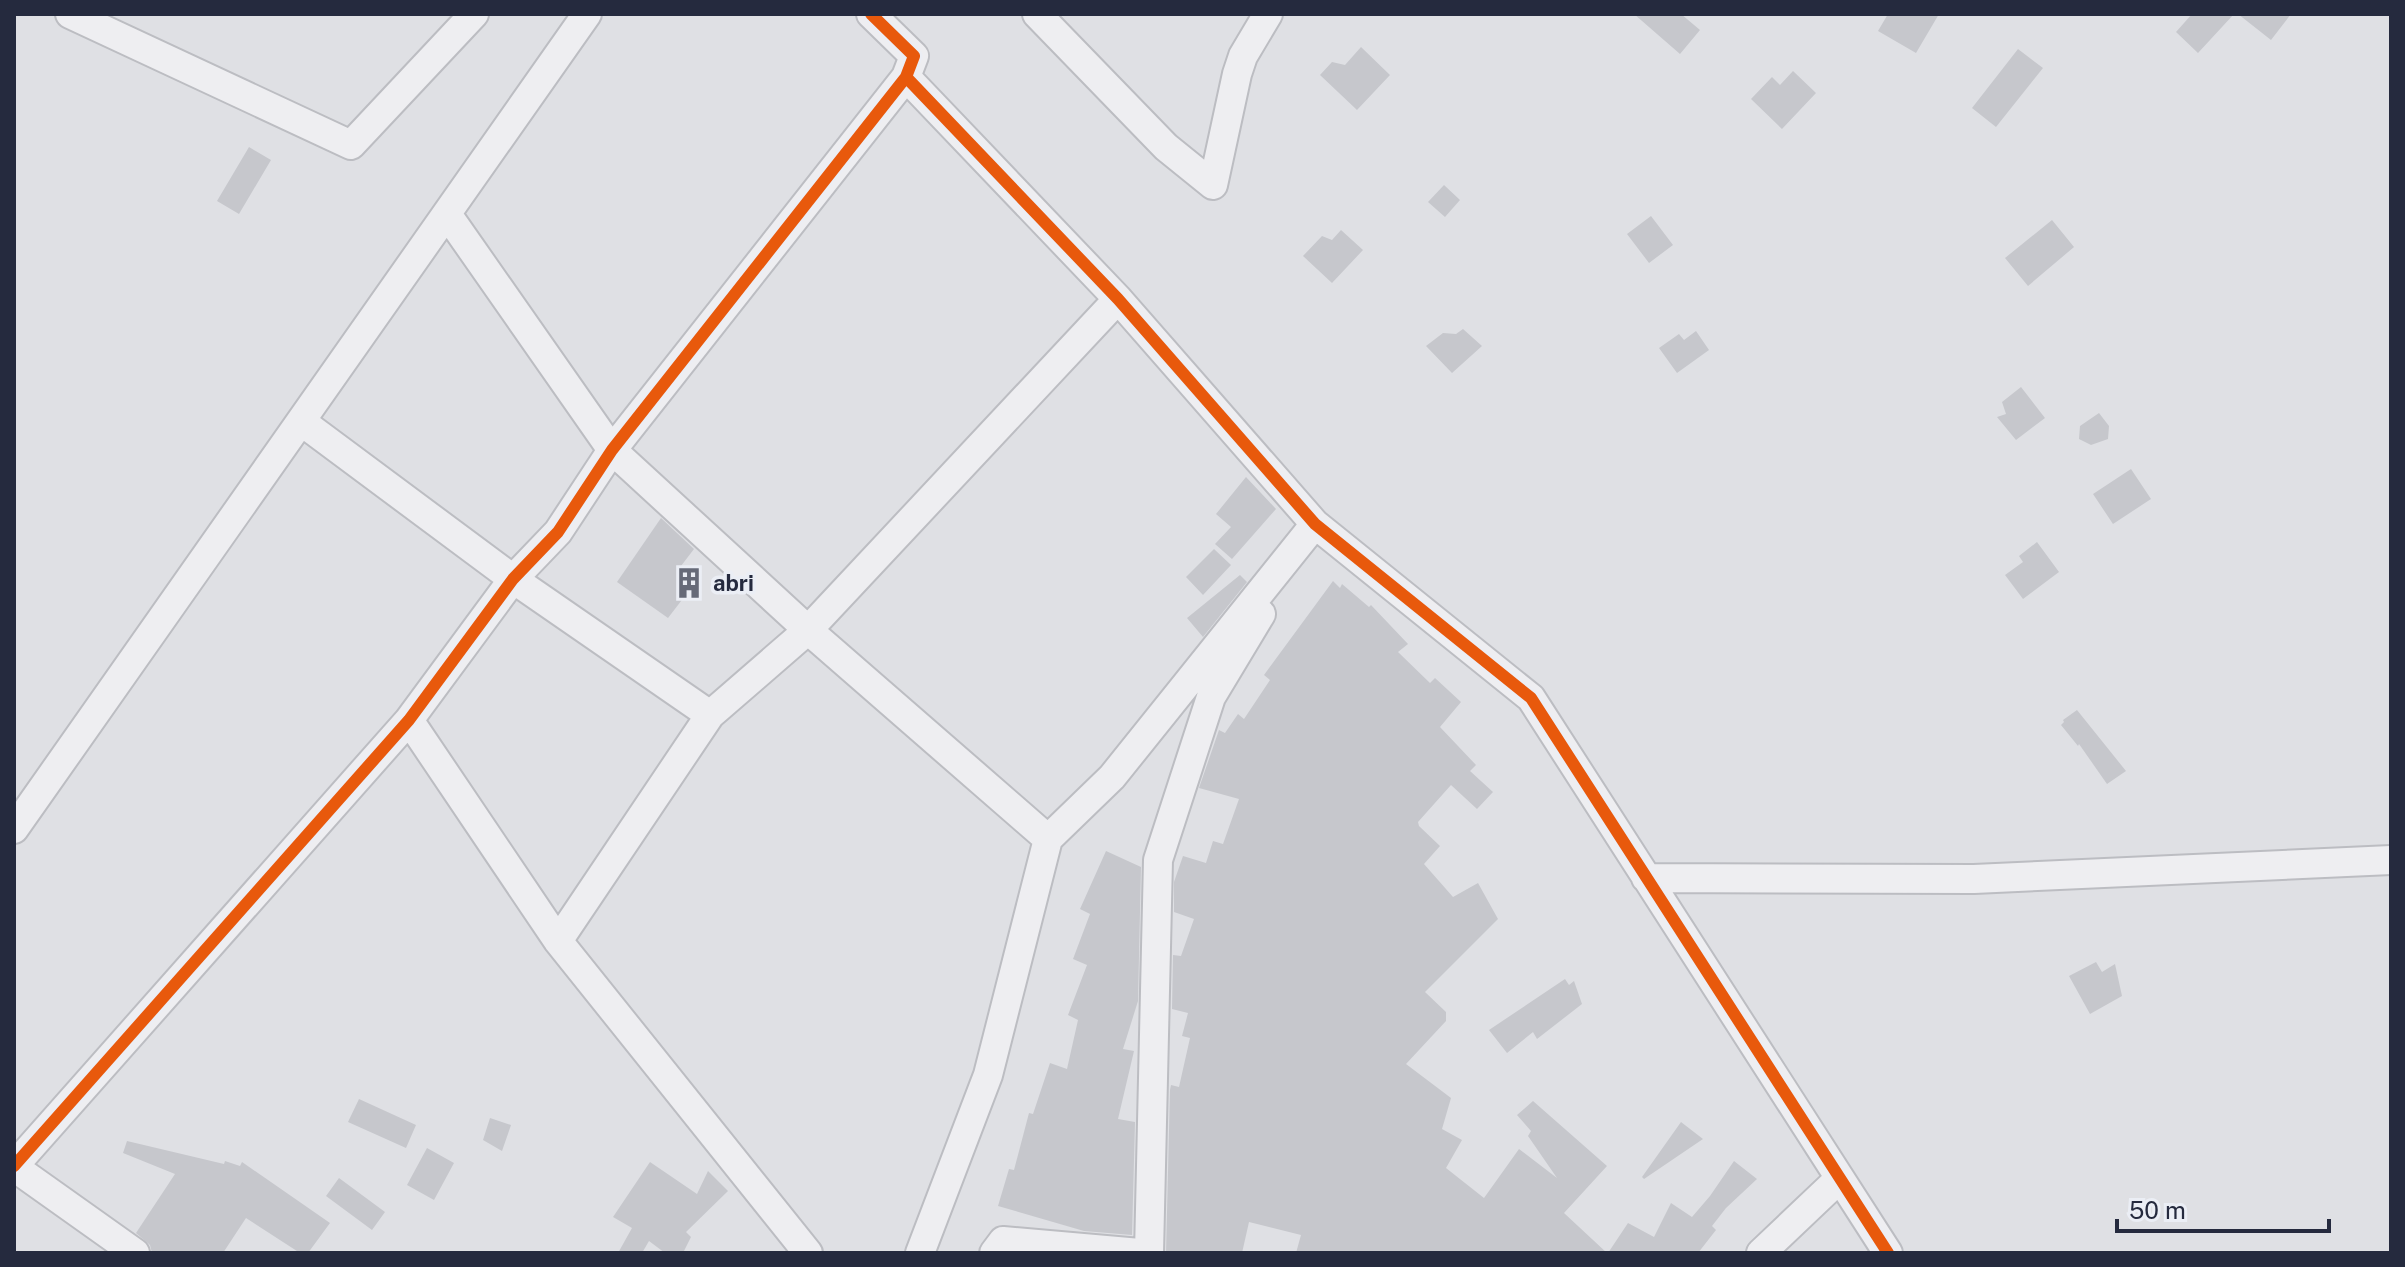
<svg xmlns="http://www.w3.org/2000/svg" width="2405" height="1267" font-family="'Public Sans',sans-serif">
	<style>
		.building { fill: #c6c7cc }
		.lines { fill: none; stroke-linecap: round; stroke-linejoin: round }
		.minor-casing { stroke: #bcbdc2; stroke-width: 32 }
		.minor { stroke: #eeeef1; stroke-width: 28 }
		.cycleway-casing { stroke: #ebeef5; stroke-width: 17 }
		.cycleway { stroke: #e8590c; stroke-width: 12 }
		.labels { text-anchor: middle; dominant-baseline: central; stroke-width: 7; stroke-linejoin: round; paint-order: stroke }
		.poi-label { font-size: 22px; font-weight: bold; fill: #252a3e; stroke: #ebeef5; text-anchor: start }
	</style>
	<rect width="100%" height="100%" fill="#dfe0e4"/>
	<path class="building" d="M 1634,14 L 1681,14 L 1700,30 L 1680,54 Z
		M 1888,14 L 1939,14 L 1916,53 L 1878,31 Z
		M 2192,14 L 2234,14 L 2198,53 L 2176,32 Z
		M 2238,14 L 2291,14 L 2271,40 Z
		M 1361,47 L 1390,75 L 1357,110 L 1320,75 L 1332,62 L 1345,65 Z
		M 2018,49 L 2043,68 L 1996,127 L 1972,108 Z
		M 1793,71 L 1816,93 L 1782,129 L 1751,99 L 1772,77 L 1780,85 Z
		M 249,147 L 271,160 L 239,214 L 217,201 Z
		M 1444,185 L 1460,200 L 1445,217 L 1428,202 Z
		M 1651,216 L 1673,245 L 1649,263 L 1627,234 Z
		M 2052,220 L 2074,247 L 2028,286 L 2005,258 Z
		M 1341,230 L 1363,250 L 1332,283 L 1303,256 L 1322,236 L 1332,240 Z
		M 1463,329 L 1482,346 L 1452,373 L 1426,346 L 1443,333 L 1456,334 Z
		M 1696,331 L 1709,350 L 1677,373 L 1659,348 L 1679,334 L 1684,340 Z
		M 2021,387 L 2045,418 L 2016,440 L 1997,417 L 2006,414 L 2002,402 Z
		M 2099,413 L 2109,426 L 2108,439 L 2091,445 L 2079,439 L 2080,426 Z
		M 2131,469 L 2151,499 L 2113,524 L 2093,494 Z
		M 1246,477 L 1276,509 L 1232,559 L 1215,544 L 1231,527 L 1216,514 Z
		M 661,518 L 694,549 L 681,566 L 698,579 L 668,618 L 617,582 Z
		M 2037,542 L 2059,572 L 2023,599 L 2005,575 L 2023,562 L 2019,556 Z
		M 1214,549 L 1231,565 L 1203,595 L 1186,577 Z
		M 1240,575 L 1247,582 L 1203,637 L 1187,618 Z
		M 1333,581 L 1340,588 L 1342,584 L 1369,607 L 1371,605 L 1408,644 L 1398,652 L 1430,683 L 1435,678 L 1461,702 L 1440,727 L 1476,765 L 1470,771 L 1493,792 L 1477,809 L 1451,785 L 1418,822 L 1419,826 L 1440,846 L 1424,864 L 1453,897 L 1478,883 L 1498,919 L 1425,992 L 1446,1012 L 1446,1021 L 1406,1064 L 1451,1098 L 1442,1129 L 1462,1140 L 1446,1168 L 1484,1198 L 1519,1149 L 1557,1178 L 1528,1136 L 1531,1131 L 1517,1115 L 1533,1101 L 1607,1166 L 1564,1213 L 1607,1253 L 1296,1253 L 1301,1235 L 1249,1222 L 1242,1253 L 1166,1253 L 1170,1090 L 1171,1085 L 1179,1087 L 1190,1038 L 1182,1036 L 1188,1013 L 1172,1009 L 1173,955 L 1181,956 L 1194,919 L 1174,912 L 1174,882 L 1183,856 L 1206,863 L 1213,841 L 1223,844 L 1239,799 L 1199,788 L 1219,730 L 1225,733 L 1238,714 L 1244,719 L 1270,680 L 1264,675 Z
		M 2077,710 L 2126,771 L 2107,784 L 2079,744 L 2078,746 L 2061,725 L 2064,722 L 2063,720 Z
		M 1106,851 L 1141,867 L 1138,1001 L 1123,1049 L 1134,1051 L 1118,1119 L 1135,1122 L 1132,1235 L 1084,1231 L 998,1206 L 1009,1169 L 1014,1170 L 1029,1113 L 1033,1114 L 1050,1063 L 1067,1069 L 1078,1020 L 1068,1015 L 1087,965 L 1073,959 L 1090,914 L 1080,909 Z
		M 2096,962 L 2102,972 L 2115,964 L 2122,996 L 2090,1014 L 2069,976 Z
		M 1565,979 L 1569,985 L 1574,981 L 1582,1004 L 1537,1039 L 1533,1032 L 1507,1053 L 1489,1030 Z
		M 359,1099 L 416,1125 L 406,1148 L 348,1122 Z
		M 490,1118 L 511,1125 L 502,1151 L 483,1140 Z
		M 1681,1122 L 1703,1139 L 1644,1179 L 1642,1177 Z
		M 127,1141 L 224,1164 L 225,1161 L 240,1166 L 242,1162 L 330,1223 L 308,1253 L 300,1253 L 246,1218 L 223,1253 L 152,1253 L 150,1245 L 136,1233 L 175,1174 L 123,1153 Z
		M 427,1148 L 454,1163 L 434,1200 L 407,1185 Z
		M 1734,1161 L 1757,1179 L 1726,1208 L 1712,1226 L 1716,1230 L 1698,1253 L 1608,1253 L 1628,1223 L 1654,1237 L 1671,1203 L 1692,1217 L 1710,1196 Z
		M 650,1162 L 697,1194 L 708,1171 L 728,1191 L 686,1232 L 691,1237 L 683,1253 L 665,1253 L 649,1241 L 642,1253 L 618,1253 L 632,1228 L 613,1217 Z
		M 339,1178 L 385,1212 L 372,1230 L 326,1196 Z"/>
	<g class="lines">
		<defs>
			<path id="minor" d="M 70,14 L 351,145 L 474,14
				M 871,14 L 914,56 L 906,77 L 1118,299 L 1315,524 L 1531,698 L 1888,1253
				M 1037,14 L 1166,147 L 1213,185 L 1237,74 L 1243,56 L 1268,14
				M 447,214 L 612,450 L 808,630 L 1048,839
				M 302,422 L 513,579 L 710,715
				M 409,720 L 558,941 L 808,1253
				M 14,829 L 587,14
				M 1646,878 L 1974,879 L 2391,860
				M 558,941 L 710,715 L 808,630 L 1118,299
				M 14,1166 L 409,720 L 513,579 L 558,532 L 612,450 L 906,77
				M 14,1167 L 135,1253
				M 920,1253 L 988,1075 L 1048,839 L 1112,777 L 1315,524
				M 994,1253 L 1003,1241 L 1140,1253
				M 1149,1253 L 1158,860 L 1211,697 L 1261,614
				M 1761,1253 L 1839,1179"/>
		</defs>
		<use href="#minor" class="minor-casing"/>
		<use href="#minor" class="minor"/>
		<defs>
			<path id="cycleway" d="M 871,14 L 914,56 L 906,77 L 1118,299 L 1315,524 L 1531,698 L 1888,1253
				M 14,1166 L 409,720 L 513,579 L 558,532 L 612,450 L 906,77"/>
		</defs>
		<use href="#cycleway" class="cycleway-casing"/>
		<use href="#cycleway" class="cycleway"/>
	</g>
	<defs>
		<symbol id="building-bare" viewBox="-9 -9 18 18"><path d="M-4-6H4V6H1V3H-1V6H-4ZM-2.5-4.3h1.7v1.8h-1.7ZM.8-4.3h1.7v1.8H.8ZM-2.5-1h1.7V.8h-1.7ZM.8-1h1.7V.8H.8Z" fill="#666a78" stroke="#ebeef5" stroke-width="2.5" paint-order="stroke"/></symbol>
	</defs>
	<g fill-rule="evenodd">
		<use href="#building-bare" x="667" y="561" width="44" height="44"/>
	</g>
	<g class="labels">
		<g class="poi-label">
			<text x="713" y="583">abri</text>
		</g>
	</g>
	<rect width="2405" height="1267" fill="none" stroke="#252a3e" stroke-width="32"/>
	<path d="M2117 1219v12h212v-12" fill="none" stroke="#252a3e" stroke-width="4"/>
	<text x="2129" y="1219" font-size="24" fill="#252a3e" stroke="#ebeef5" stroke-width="6" paint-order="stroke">50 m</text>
</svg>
